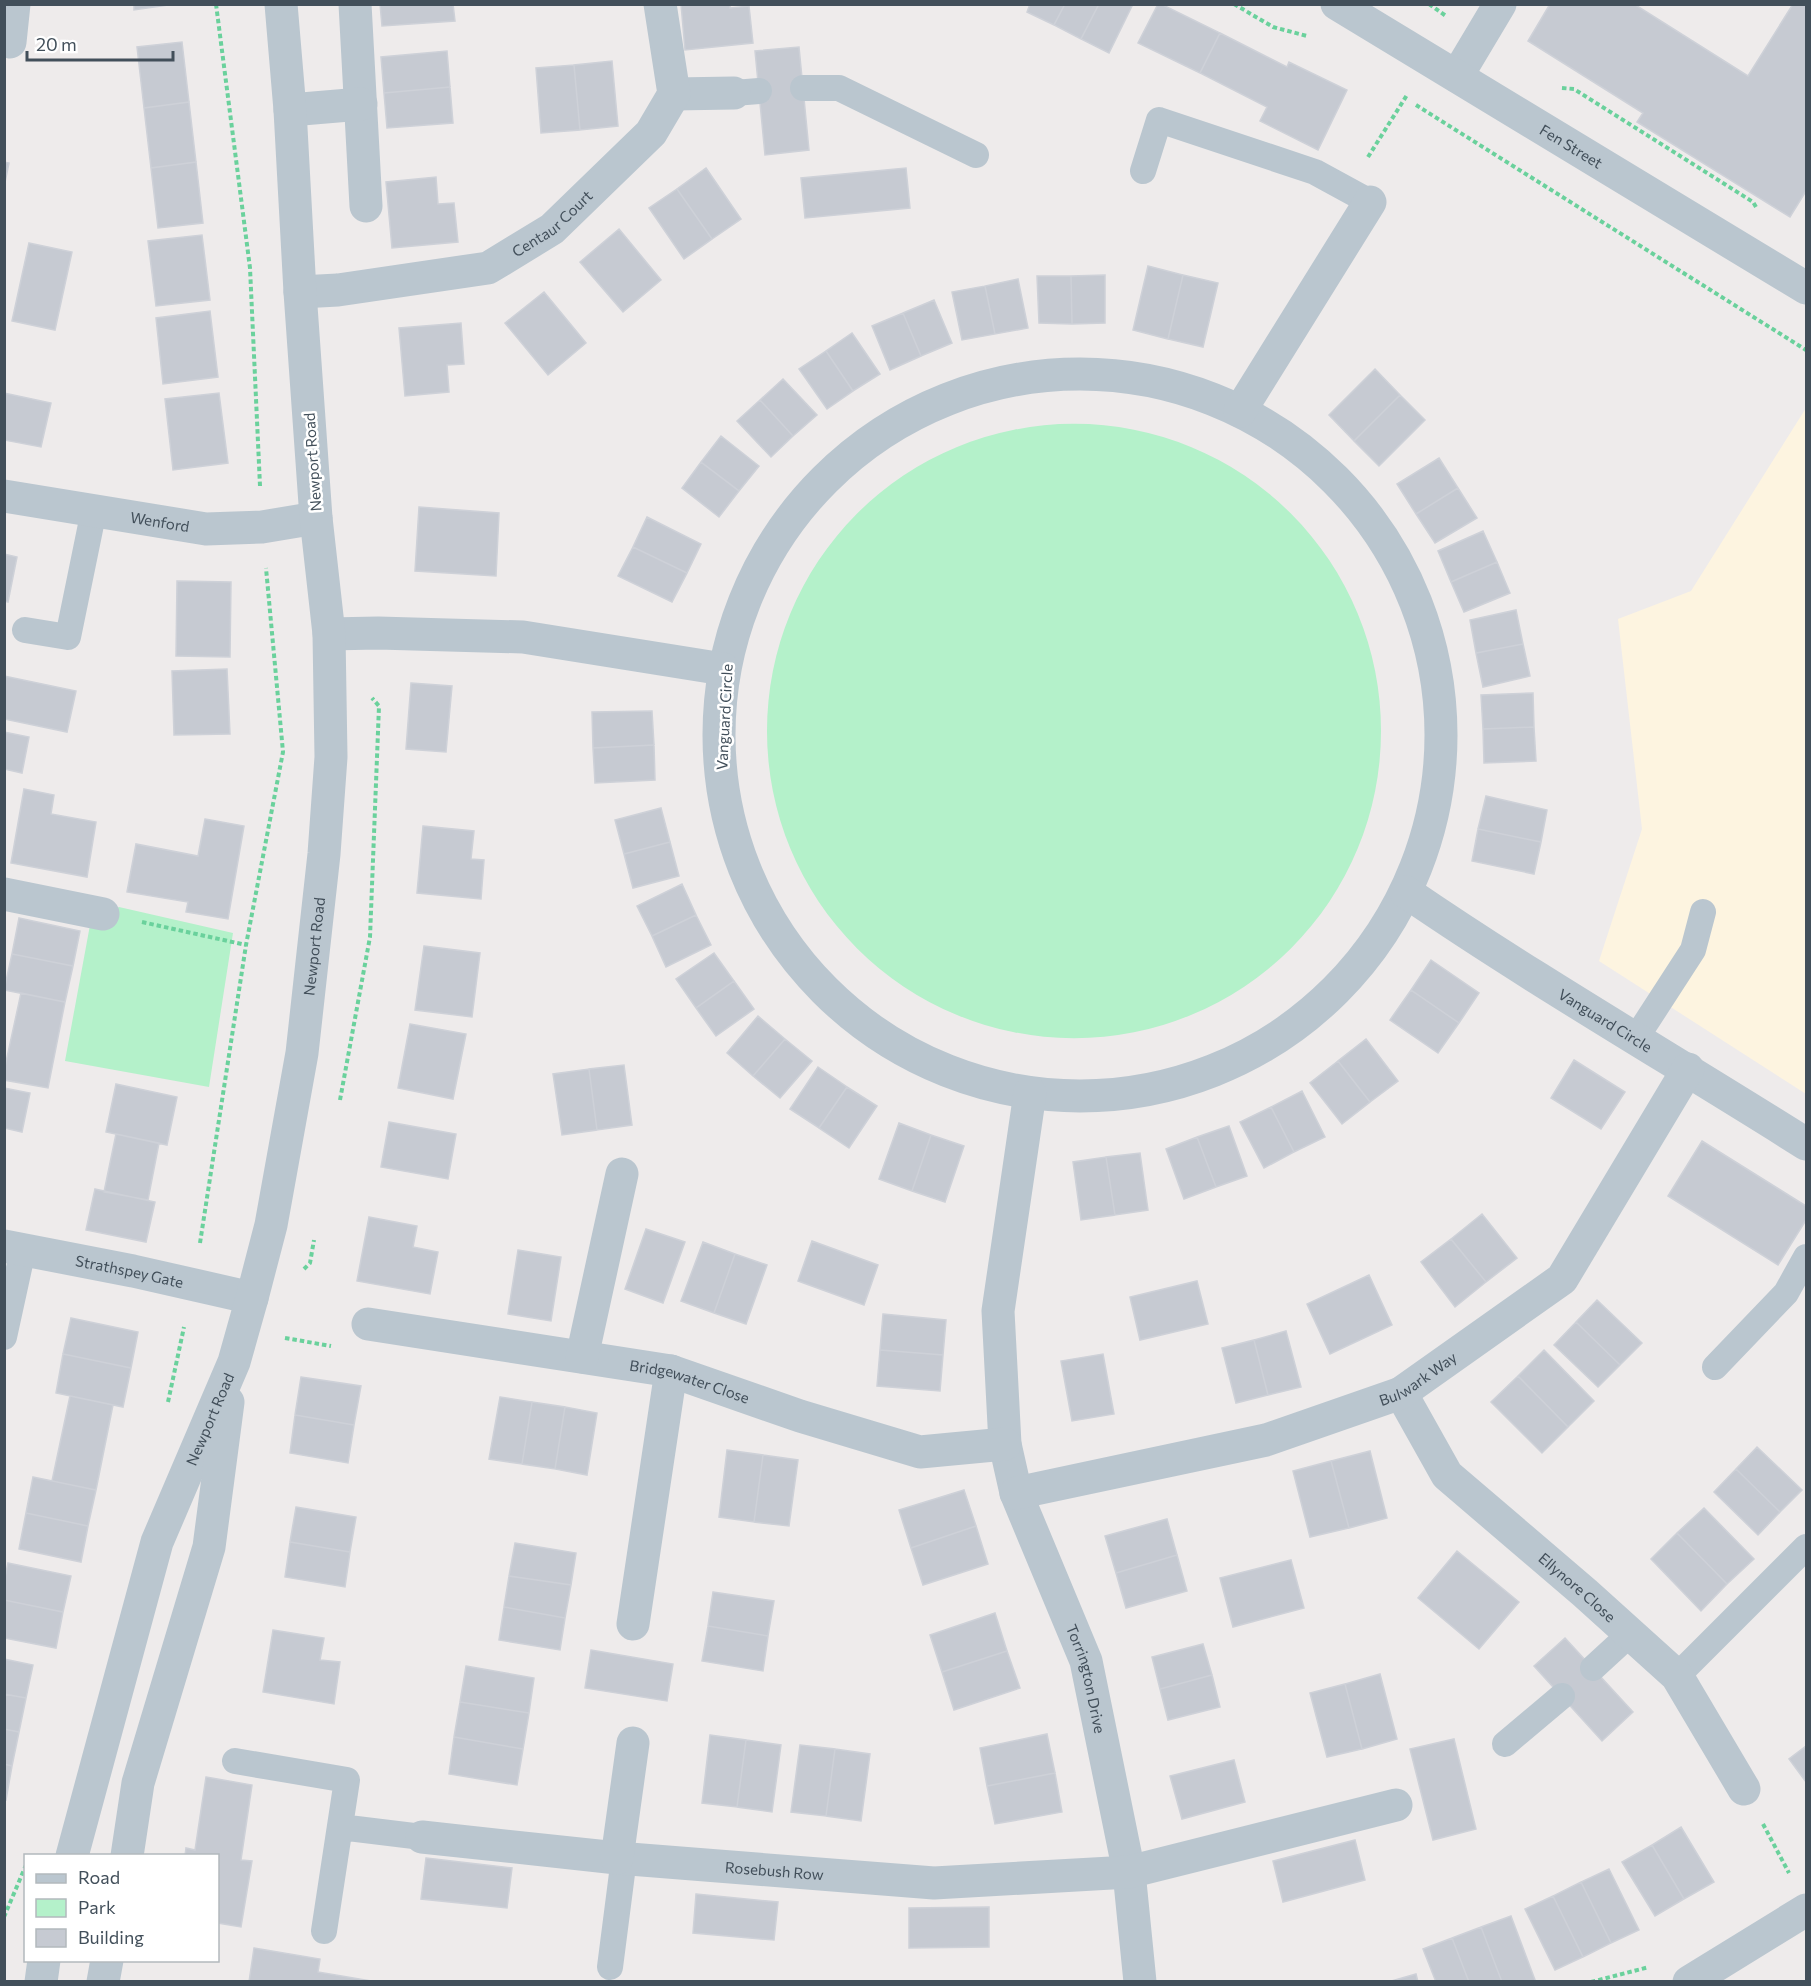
<svg xmlns="http://www.w3.org/2000/svg" width="1811" height="1986" font-family="Commissioner,sans-serif">
	<style>
		.commercial { fill: #fdf4e0 }
		.green { fill: #b4f1ca }
		.building { fill: #c6cad2; stroke: #ced1d8; stroke-width: 1.5 }
		.lines { fill: none; stroke-linecap: round; stroke-linejoin: round }
		.path { stroke: #6ad19c; stroke-width: 4; stroke-dasharray: 4.5 3; stroke-linecap: butt }
		.service { stroke: #bac6cf; stroke-width: 26 }
		.minor { stroke: #bac6cf; stroke-width: 33 }
		.tertiary { stroke: #bac6cf; stroke-width: 33 }
		.labels { text-anchor: middle; dominant-baseline: central; stroke-width: 5; stroke-linejoin: round; paint-order: stroke }
		.street-label { font-size: 15px; fill: #424f5a; stroke: #fff }
	</style>
	<rect width="100%" height="100%" fill="#eeebeb"/>
	<path class="commercial" d="M 1806,408 L 1806,1094 L 1599,961 L 1642,829 L 1618,619 L 1691,591 Z"/>
	<path class="green" d="M767 731a307 307 0 1 1 614 0a307 307 0 1 1-614 0Z
		M 119,907 L 233,933 L 209,1087 L 65,1061 L 90,925 Z"/>
	<path class="building" d="M 134,4 L 175,4 L 134,10 Z
		M 380,4 L 453,4 L 455,21 L 382,26 Z
		M 681,4 L 730,4 L 730,8 L 749,6 L 753,43 L 685,50 Z
		M 1030,4 L 1065,4 L 1054,25 L 1027,12 Z
		M 1065,4 L 1099,4 L 1081,39 L 1054,25 Z
		M 1099,4 L 1133,4 L 1109,53 L 1081,39 Z
		M 1158,4 L 1161,4 L 1220,33 L 1200,73 L 1138,43 Z
		M 1550,4 L 1634,4 L 1748,76 L 1793,4 L 1806,4 L 1806,191 L 1790,217 L 1637,122 L 1643,113 L 1528,41 Z
		M 1220,33 L 1287,67 L 1289,62 L 1347,90 L 1318,150 L 1260,121 L 1267,107 L 1200,73 Z
		M 182,42 L 189,102 L 144,108 L 137,47 Z
		M 799,47 L 809,150 L 765,155 L 755,51 Z
		M 447,51 L 450,87 L 384,93 L 381,57 Z
		M 612,61 L 618,126 L 580,130 L 574,65 Z
		M 574,65 L 580,130 L 541,133 L 536,68 Z
		M 450,87 L 453,123 L 387,128 L 384,93 Z
		M 189,102 L 196,162 L 151,168 L 144,108 Z
		M 4,162 L 9,163 L 4,187 Z
		M 196,162 L 203,223 L 158,228 L 151,168 Z
		M 706,168 L 741,219 L 712,239 L 677,189 Z
		M 906,168 L 910,208 L 805,218 L 801,178 Z
		M 436,177 L 438,204 L 454,203 L 458,242 L 392,248 L 386,182 Z
		M 677,189 L 712,239 L 684,259 L 649,208 Z
		M 619,229 L 661,280 L 623,312 L 580,262 Z
		M 202,235 L 210,300 L 156,306 L 148,241 Z
		M 29,243 L 72,252 L 55,330 L 12,321 Z
		M 1148,266 L 1183,275 L 1168,339 L 1133,330 Z
		M 1105,275 L 1105,323 L 1072,324 L 1071,276 Z
		M 1183,275 L 1218,283 L 1203,347 L 1168,339 Z
		M 1037,276 L 1071,276 L 1072,324 L 1039,323 Z
		M 1018,279 L 1028,328 L 995,334 L 985,286 Z
		M 985,286 L 995,334 L 962,340 L 952,292 Z
		M 544,292 L 586,343 L 548,375 L 505,323 Z
		M 934,300 L 952,343 L 921,356 L 903,313 Z
		M 210,311 L 218,377 L 163,384 L 156,318 Z
		M 903,313 L 921,356 L 890,370 L 872,326 Z
		M 461,323 L 464,364 L 447,365 L 449,392 L 405,396 L 399,328 Z
		M 852,333 L 880,374 L 853,391 L 826,351 Z
		M 826,351 L 853,391 L 827,409 L 799,369 Z
		M 1375,369 L 1400,395 L 1354,441 L 1329,415 Z
		M 783,379 L 817,415 L 793,436 L 760,400 Z
		M 4,393 L 51,403 L 41,447 L 4,440 Z
		M 219,393 L 228,463 L 173,470 L 165,399 Z
		M 1400,395 L 1425,420 L 1379,466 L 1354,441 Z
		M 760,400 L 793,436 L 771,457 L 737,421 Z
		M 721,436 L 759,466 L 739,491 L 701,462 Z
		M 1439,458 L 1458,488 L 1416,514 L 1397,484 Z
		M 701,462 L 739,491 L 719,517 L 682,488 Z
		M 1458,488 L 1477,518 L 1435,543 L 1416,514 Z
		M 419,507 L 499,513 L 496,576 L 415,571 Z
		M 647,517 L 701,544 L 687,573 L 633,547 Z
		M 1483,531 L 1497,562 L 1451,582 L 1438,551 Z
		M 633,547 L 687,573 L 672,602 L 618,576 Z
		M 4,554 L 17,557 L 8,602 L 4,601 Z
		M 1497,562 L 1510,593 L 1464,612 L 1451,582 Z
		M 177,581 L 231,582 L 230,657 L 176,656 Z
		M 1516,610 L 1523,644 L 1476,653 L 1470,620 Z
		M 1523,644 L 1530,676 L 1483,687 L 1476,653 Z
		M 227,669 L 230,734 L 174,735 L 172,671 Z
		M 4,676 L 76,691 L 67,732 L 4,719 Z
		M 411,683 L 452,686 L 446,752 L 406,749 Z
		M 1533,693 L 1534,727 L 1483,729 L 1481,695 Z
		M 652,711 L 654,745 L 593,748 L 592,712 Z
		M 1534,727 L 1536,761 L 1484,763 L 1483,729 Z
		M 4,732 L 29,737 L 22,773 L 4,769 Z
		M 654,745 L 655,780 L 595,783 L 593,748 Z
		M 24,789 L 54,795 L 51,814 L 96,822 L 87,877 L 11,863 Z
		M 1486,796 L 1547,810 L 1541,842 L 1478,829 Z
		M 661,808 L 670,842 L 624,854 L 615,820 Z
		M 205,819 L 244,826 L 228,919 L 186,912 L 188,902 L 127,892 L 136,844 L 198,856 Z
		M 423,826 L 474,831 L 471,859 L 484,860 L 481,899 L 417,893 Z
		M 1478,829 L 1541,842 L 1534,874 L 1472,861 Z
		M 670,842 L 679,876 L 633,888 L 624,854 Z
		M 682,884 L 696,915 L 652,936 L 637,906 Z
		M 696,915 L 711,945 L 666,967 L 652,936 Z
		M 19,918 L 80,931 L 73,966 L 12,954 Z
		M 424,946 L 480,953 L 472,1017 L 415,1010 Z
		M 714,953 L 734,981 L 696,1008 L 676,979 Z
		M 12,954 L 73,966 L 65,1002 L 4,990 Z
		M 1431,960 L 1479,993 L 1459,1023 L 1411,990 Z
		M 734,981 L 754,1009 L 716,1036 L 696,1008 Z
		M 1411,990 L 1459,1023 L 1438,1053 L 1390,1020 Z
		M 21,993 L 65,1002 L 48,1088 L 4,1080 L 4,1071 Z
		M 758,1016 L 785,1039 L 753,1076 L 727,1053 Z
		M 410,1024 L 466,1034 L 453,1099 L 398,1088 Z
		M 785,1039 L 812,1061 L 780,1098 L 753,1076 Z
		M 1366,1039 L 1398,1081 L 1370,1102 L 1338,1061 Z
		M 1574,1060 L 1625,1092 L 1601,1129 L 1551,1098 Z
		M 1338,1061 L 1370,1102 L 1342,1124 L 1310,1083 Z
		M 624,1065 L 632,1125 L 597,1130 L 589,1069 Z
		M 818,1067 L 847,1087 L 819,1128 L 790,1109 Z
		M 589,1069 L 597,1130 L 562,1135 L 553,1074 Z
		M 116,1084 L 177,1097 L 167,1145 L 106,1132 Z
		M 847,1087 L 877,1106 L 849,1148 L 819,1128 Z
		M 4,1088 L 30,1093 L 22,1132 L 4,1128 Z
		M 1302,1091 L 1325,1137 L 1294,1152 L 1271,1107 Z
		M 1271,1107 L 1294,1152 L 1264,1168 L 1240,1122 Z
		M 389,1122 L 456,1134 L 448,1179 L 381,1167 Z
		M 899,1123 L 931,1135 L 912,1191 L 879,1179 Z
		M 1229,1126 L 1247,1176 L 1216,1187 L 1197,1137 Z
		M 116,1134 L 159,1143 L 148,1200 L 104,1192 Z
		M 931,1135 L 964,1146 L 945,1202 L 912,1191 Z
		M 1197,1137 L 1216,1187 L 1184,1199 L 1166,1149 Z
		M 1702,1141 L 1806,1206 L 1806,1220 L 1778,1265 L 1668,1196 Z
		M 1140,1153 L 1148,1210 L 1115,1215 L 1106,1157 Z
		M 1106,1157 L 1115,1215 L 1081,1220 L 1073,1162 Z
		M 95,1189 L 155,1202 L 146,1242 L 86,1230 Z
		M 1482,1214 L 1517,1258 L 1486,1282 L 1451,1239 Z
		M 369,1217 L 417,1226 L 413,1247 L 438,1252 L 430,1294 L 357,1281 Z
		M 646,1229 L 685,1242 L 663,1303 L 625,1289 Z
		M 1451,1239 L 1486,1282 L 1455,1307 L 1421,1262 Z
		M 812,1241 L 878,1265 L 864,1305 L 798,1281 Z
		M 703,1242 L 735,1254 L 714,1313 L 681,1301 Z
		M 518,1250 L 561,1257 L 551,1321 L 508,1314 Z
		M 735,1254 L 767,1265 L 746,1324 L 714,1313 Z
		M 1369,1275 L 1392,1325 L 1330,1354 L 1307,1304 Z
		M 1197,1281 L 1208,1324 L 1140,1340 L 1130,1297 Z
		M 1597,1300 L 1642,1343 L 1620,1365 L 1576,1322 Z
		M 883,1314 L 946,1320 L 943,1355 L 880,1350 Z
		M 71,1318 L 138,1332 L 131,1368 L 63,1354 Z
		M 1576,1322 L 1620,1365 L 1598,1387 L 1554,1345 Z
		M 1286,1331 L 1301,1387 L 1268,1395 L 1254,1340 Z
		M 1254,1340 L 1268,1395 L 1236,1403 L 1222,1348 Z
		M 880,1350 L 943,1355 L 940,1391 L 877,1386 Z
		M 1544,1350 L 1594,1401 L 1568,1427 L 1518,1376 Z
		M 63,1354 L 131,1368 L 123,1407 L 56,1393 Z
		M 1103,1354 L 1114,1414 L 1072,1421 L 1061,1361 Z
		M 1518,1376 L 1568,1427 L 1542,1453 L 1491,1402 Z
		M 301,1377 L 361,1386 L 354,1425 L 295,1415 Z
		M 70,1396 L 113,1405 L 96,1490 L 52,1481 Z
		M 500,1397 L 532,1402 L 522,1464 L 489,1459 Z
		M 532,1402 L 565,1407 L 555,1469 L 522,1464 Z
		M 565,1407 L 597,1413 L 587,1475 L 555,1469 Z
		M 295,1415 L 354,1425 L 348,1463 L 290,1453 Z
		M 1757,1447 L 1802,1490 L 1780,1512 L 1736,1469 Z
		M 727,1450 L 763,1455 L 754,1522 L 719,1517 Z
		M 1370,1451 L 1387,1518 L 1349,1528 L 1331,1461 Z
		M 763,1455 L 798,1460 L 789,1526 L 754,1522 Z
		M 1331,1461 L 1349,1528 L 1310,1537 L 1293,1471 Z
		M 1736,1469 L 1780,1512 L 1758,1535 L 1714,1492 Z
		M 33,1477 L 96,1490 L 88,1526 L 26,1513 Z
		M 964,1490 L 976,1526 L 911,1548 L 899,1510 Z
		M 296,1507 L 356,1517 L 350,1552 L 290,1542 Z
		M 1704,1508 L 1754,1559 L 1727,1584 L 1677,1533 Z
		M 26,1513 L 88,1526 L 81,1562 L 19,1549 Z
		M 1167,1519 L 1177,1555 L 1116,1573 L 1105,1536 Z
		M 976,1526 L 988,1564 L 923,1585 L 911,1548 Z
		M 1677,1533 L 1727,1584 L 1701,1611 L 1651,1559 Z
		M 290,1542 L 350,1552 L 345,1587 L 285,1577 Z
		M 515,1543 L 576,1553 L 571,1585 L 509,1576 Z
		M 1457,1551 L 1519,1602 L 1479,1649 L 1418,1598 Z
		M 1177,1555 L 1187,1591 L 1126,1608 L 1116,1573 Z
		M 1291,1560 L 1304,1608 L 1233,1627 L 1220,1578 Z
		M 8,1563 L 71,1576 L 63,1612 L 4,1600 L 4,1582 Z
		M 509,1576 L 571,1585 L 565,1618 L 504,1607 Z
		M 713,1592 L 774,1601 L 768,1636 L 708,1626 Z
		M 4,1600 L 63,1612 L 56,1648 L 4,1638 Z
		M 504,1607 L 565,1618 L 560,1650 L 499,1640 Z
		M 995,1613 L 1007,1651 L 942,1672 L 930,1635 Z
		M 708,1626 L 768,1636 L 763,1671 L 702,1661 Z
		M 273,1630 L 324,1638 L 320,1660 L 340,1662 L 334,1704 L 263,1692 Z
		M 1565,1638 L 1633,1712 L 1602,1741 L 1534,1666 Z
		M 1203,1644 L 1212,1675 L 1160,1689 L 1152,1657 Z
		M 591,1650 L 673,1664 L 667,1701 L 585,1688 Z
		M 1007,1651 L 1020,1688 L 954,1710 L 942,1672 Z
		M 4,1659 L 33,1665 L 26,1698 L 4,1694 Z
		M 466,1666 L 534,1678 L 529,1713 L 460,1702 Z
		M 1380,1674 L 1397,1739 L 1362,1749 L 1345,1684 Z
		M 1212,1675 L 1220,1707 L 1168,1720 L 1160,1689 Z
		M 1345,1684 L 1362,1749 L 1327,1757 L 1310,1693 Z
		M 4,1694 L 26,1698 L 19,1732 L 4,1729 Z
		M 460,1702 L 529,1713 L 523,1749 L 454,1737 Z
		M 4,1729 L 19,1732 L 12,1766 L 4,1764 Z
		M 1047,1734 L 1055,1773 L 987,1786 L 980,1748 Z
		M 710,1735 L 746,1740 L 737,1807 L 702,1803 Z
		M 454,1737 L 523,1749 L 517,1785 L 449,1774 Z
		M 1454,1739 L 1476,1829 L 1433,1840 L 1410,1749 Z
		M 746,1740 L 781,1745 L 772,1812 L 737,1807 Z
		M 800,1745 L 835,1749 L 826,1816 L 791,1812 Z
		M 1806,1746 L 1806,1782 L 1789,1759 Z
		M 835,1749 L 870,1754 L 861,1821 L 826,1816 Z
		M 1234,1760 L 1245,1802 L 1182,1819 L 1170,1776 Z
		M 4,1764 L 12,1766 L 6,1800 L 4,1799 Z
		M 1055,1773 L 1062,1812 L 995,1824 L 987,1786 Z
		M 206,1777 L 252,1785 L 241,1860 L 252,1861 L 241,1927 L 218,1923 L 218,1856 L 185,1856 L 186,1848 L 195,1850 Z
		M 1681,1827 L 1714,1882 L 1684,1899 L 1652,1845 Z
		M 1355,1840 L 1365,1880 L 1283,1902 L 1273,1861 Z
		M 1652,1845 L 1684,1899 L 1655,1916 L 1622,1862 Z
		M 426,1858 L 512,1868 L 507,1908 L 421,1899 Z
		M 1609,1869 L 1639,1930 L 1611,1943 L 1581,1882 Z
		M 1581,1882 L 1611,1943 L 1583,1957 L 1553,1896 Z
		M 696,1894 L 778,1902 L 774,1940 L 693,1933 Z
		M 1553,1896 L 1583,1957 L 1555,1970 L 1525,1909 Z
		M 989,1907 L 989,1947 L 909,1948 L 909,1908 Z
		M 1511,1916 L 1535,1980 L 1531,1982 L 1502,1982 L 1481,1927 Z
		M 1481,1927 L 1502,1982 L 1469,1982 L 1452,1938 Z
		M 1452,1938 L 1469,1982 L 1436,1982 L 1423,1949 Z
		M 254,1948 L 320,1959 L 318,1972 L 377,1982 L 249,1982 Z
		M 1416,1974 L 1418,1982 L 1388,1982 Z"/>
	<g class="lines">
		<path class="path" d="M 216,4 L 250,268 L 260,486
			M 1234,4 L 1273,27 L 1307,36
			M 1429,4 L 1446,16
			M 1562,88 L 1574,89 L 1753,202 L 1756,207
			M 1416,105 L 1806,350
			M 1368,157 L 1407,95
			M 142,922 L 246,945
			M 340,1100 L 370,937 L 379,706 L 372,698
			M 200,1243 L 246,945 L 283,752 L 266,568
			M 304,1269 L 310,1263 L 314,1240
			M 285,1338 L 331,1346
			M 168,1402 L 184,1327
			M 1763,1824 L 1789,1873
			M 4,1917 L 26,1865
			M 1591,1982 L 1649,1967"/>
		<path class="service" d="M 803,88 L 839,88 L 976,155
			M 734,93 L 759,91
			M 1143,171 L 1159,120 L 1315,172 L 1370,202
			M 25,630 L 68,637 L 94,510
			M 1636,1038 L 1693,950 L 1703,912
			M 4,1337 L 23,1250
			M 1715,1367 L 1786,1293 L 1806,1257
			M 1593,1668 L 1630,1634
			M 1677,1676 L 1806,1547
			M 1505,1744 L 1562,1696
			M 235,1761 L 347,1780 L 324,1931
			M 340,1827 L 422,1837
			M 610,1967 L 624,1858"/>
		<g class="minor">
			<path d="M 355,4 L 366,206"/>
			<path d="M 10,42 L 14,4"/>
			<path d="M 1457,76 L 1500,4"/>
			<path d="M 674,94 L 734,93"/>
			<path d="M 290,110 L 361,104"/>
			<path id="s1" d="M 300,292 L 338,290 L 488,268 L 552,229 L 651,133 L 674,94 L 660,4"/>
			<circle cx="1080" cy="735" r="361"/>
			<path d="M 1240,411 L 1370,202"/>
			<path id="s2" d="M 4,496 L 206,529 L 262,527 L 316,518"/>
			<path d="M 329,634 L 378,633 L 523,637 L 723,669"/>
			<path id="s3" d="M 1406,892 C 1536,981 1673,1060 1806,1144"/>
			<path d="M 4,894 L 103,914"/>
			<path id="s4" d="M 1030,1093 L 998,1311 L 1005,1444 L 1016,1493 L 1086,1661 L 1129,1872 L 1140,1982"/>
			<path id="s5" d="M 4,1246 L 133,1271 L 252,1298"/>
			<path id="s6" d="M 368,1324 L 671,1371 L 800,1416 L 920,1452 L 1005,1444"/>
			<path d="M 582,1357 L 622,1174"/>
			<path id="s7" d="M 1401,1393 L 1447,1475 L 1585,1593 L 1677,1676 L 1744,1789"/>
			<path id="s8" d="M 1016,1493 L 1266,1440 L 1401,1393 L 1562,1279 L 1688,1069"/>
			<path d="M 633,1624 L 671,1371"/>
			<path id="s9" d="M 422,1837 L 617,1858 L 934,1883 L 1129,1872 L 1396,1805"/>
			<path d="M 617,1858 L 633,1743"/>
		</g>
		<g class="tertiary">
			<path id="s10" d="M 1337,4 L 1806,288"/>
			<path id="s11" d="M 72,1856 L 157,1542 L 234,1362 L 252,1298 L 271,1225 L 302,1053 L 324,854 L 331,757 L 329,634 L 316,518 L 300,292 L 290,110 L 281,4"/>
			<path d="M 127,1856 L 138,1783 L 209,1547 L 228,1402"/>
			<path d="M 41,1982 L 44,1960"/>
			<path d="M 103,1982 L 107,1960"/>
			<path d="M 1689,1982 L 1806,1910"/>
		</g>
	</g>
	<g class="labels">
		<g class="street-label">
			<text stroke="none"><textPath href="#s10" startOffset="274">Fen Street</textPath></text>
			<text stroke="none"><textPath href="#s1" startOffset="268">Centaur Court</textPath></text>
			<text transform="translate(312 462) rotate(-94)">Newport Road</text>
			<text stroke="none"><textPath href="#s2" startOffset="158">Wenford</textPath></text>
			<text transform="translate(724 717) rotate(-87)">Vanguard Circle</text>
			<text stroke="none"><textPath href="#s11" startOffset="945">Newport Road</textPath></text>
			<text stroke="none"><textPath href="#s3" startOffset="237">Vanguard Circle</textPath></text>
			<text stroke="none"><textPath href="#s5" startOffset="128">Strathspey Gate</textPath></text>
			<text stroke="none"><textPath href="#s8" startOffset="420">Bulwark Way</textPath></text>
			<text stroke="none"><textPath href="#s6" startOffset="327">Bridgewater Close</textPath></text>
			<text stroke="none"><textPath href="#s11" startOffset="459">Newport Road</textPath></text>
			<text stroke="none"><textPath href="#s7" startOffset="266">Ellynore Close</textPath></text>
			<text stroke="none"><textPath href="#s4" startOffset="603">Torrington Drive</textPath></text>
			<text stroke="none"><textPath href="#s9" startOffset="354">Rosebush Row</textPath></text>
		</g>
	</g>
	<rect width="1811" height="1986" fill="none" stroke="#424f5a" stroke-width="12"/>
	<rect x="24" y="1854" width="195" height="108" fill="#ffffff" stroke="#b3b9bd" stroke-width="1.5"/>
	<rect x="36" y="1874" width="30" height="9" fill="#bac6cf" stroke="#b3b9bd" stroke-width="1.5"/>
	<text x="78" y="1884" font-size="18" fill="#424f5a">Road</text>
	<rect x="36" y="1899" width="30" height="18" fill="#b4f1ca" stroke="#b3b9bd" stroke-width="1.5"/>
	<text x="78" y="1914" font-size="18" fill="#424f5a">Park</text>
	<rect x="36" y="1929" width="30" height="18" fill="#c6cad2" stroke="#b3b9bd" stroke-width="1.5"/>
	<text x="78" y="1944" font-size="18" fill="#424f5a">Building</text>
	<path d="M27 51v9h146v-9" fill="none" stroke="#424f5a" stroke-width="3"/>
	<text x="36" y="51" font-size="18" fill="#424f5a" stroke="#ffffff" stroke-width="4.5" paint-order="stroke">20 m</text>
</svg>
